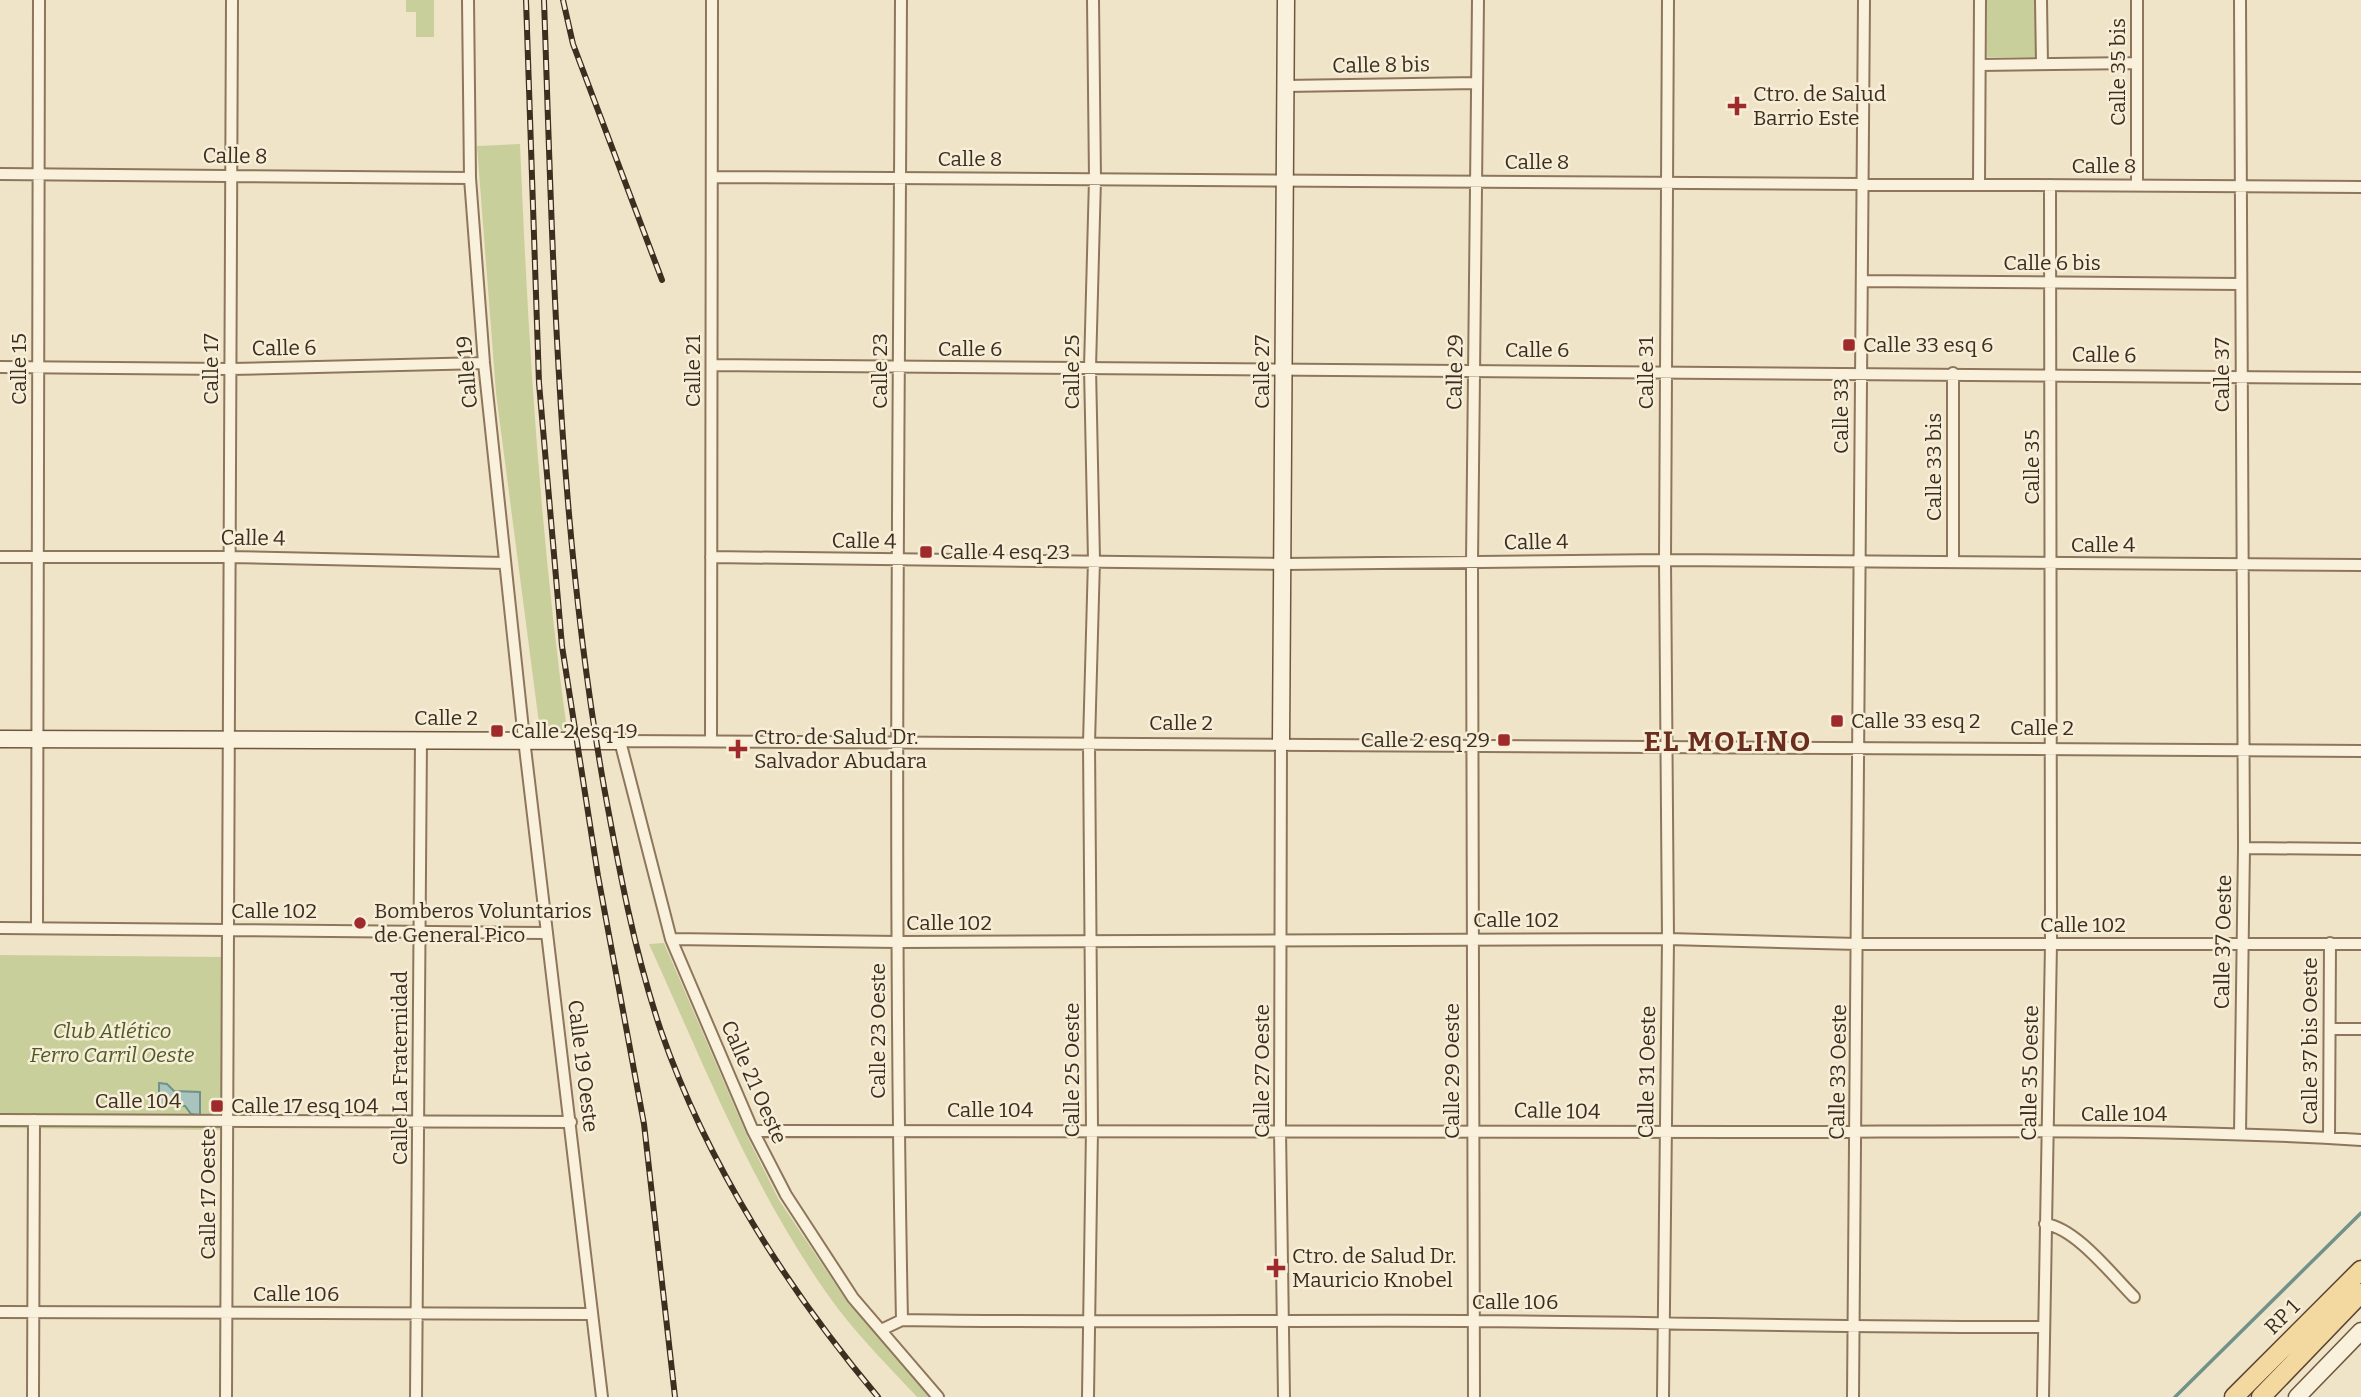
<svg xmlns="http://www.w3.org/2000/svg" width="2361" height="1397" font-family="Bitter,serif">
	<style>
		.green { fill: #c9cf9b }
		.water { fill: #a9c4bc; stroke: #6f938a; stroke-width: 2 }
		.lines { fill: none; stroke-linecap: round; stroke-linejoin: round }
		.stream { stroke: #6f938a; stroke-width: 3.5 }
		.street-casing { stroke: #8d765c; stroke-width: 14 }
		.secondary-casing { stroke: #6f573f; stroke-width: 19 }
		.primary-casing { stroke: #5b4430; stroke-width: 21 }
		.street { stroke: #faf1dc; stroke-width: 10 }
		.secondary { stroke: #faf1dc; stroke-width: 16 }
		.primary { stroke: #f3d9a0; stroke-width: 18 }
		.rail-casing { stroke: #3d2e20; stroke-width: 6 }
		.rail { stroke: #f7eed8; stroke-width: 3.5; stroke-dasharray: 10; stroke-linecap: butt }
		.poi-dot { fill: #9e2a2b; stroke: #f7eed8; stroke-width: 2.5 }
		.labels { text-anchor: middle; dominant-baseline: central; stroke-width: 5; stroke-linejoin: round; paint-order: stroke }
		.street-label { font-size: 21px; fill: #3d2e20; stroke: #f7eed8 }
		.poi-label { font-size: 21px; fill: #3d2e20; stroke: #f7eed8; text-anchor: start }
		.park-label { font-size: 21px; font-style: italic; fill: #4d5a26; stroke: #f7eed8 }
		.district-label { font-size: 28px; font-weight: bold; letter-spacing: 2px; fill: #6b2e1e; stroke: #f7eed8 }
	</style>
	<rect width="100%" height="100%" fill="#f0e4c8"/>
	<path class="green" d="M 406,0 L 434,0 L 434,37 L 416,37 L 416,12 L 406,12 Z
		M 1987,0 L 2036,0 L 2036,57 L 1987,57 Z
		M 520,144 C 528,340 540,535 567,730 L 540,731 L 496,393 L 477,146 Z
		M 664,943 L 748,1138 L 779,1200 L 848,1303 L 933,1397 L 917,1397 C 891,1369 863,1341 839,1310 C 756,1199 706,1069 649,944 Z
		M 0,955 L 225,957 L 223,1130 L 0,1128 Z"/>
	<path class="water" d="M 159,1083 L 167,1084 L 174,1091 L 200,1092 L 200,1115 L 191,1114 L 185,1106 L 159,1105 Z"/>
	<g class="lines">
		<path class="stream" d="M 2175,1397 L 2361,1213"/>
		<defs>
			<path id="street" d="M 468,0 L 470,178 L 484,363 L 524,739 L 602,1397
				M 901,0 C 899,440 893,880 902,1320
				M 2041,0 L 2042,64
				M 2137,0 L 2137,185
				M 2240,0 L 2244,848 L 2240,1134
				M 1980,65 L 2137,63
				M 1285,86 L 1477,83
				M 0,174 L 470,178
				M 712,177 L 2361,187
				M 1979,184 L 1980,0
				M 1862,281 L 2241,284
				M 713,365 L 2361,378
				M 0,367 L 230,369 L 484,363
				M 0,557 L 230,557 L 505,563
				M 711,557 L 1283,564 L 1665,560 L 2361,565
				M 1953,562 L 1953,373
				M 711,741 L 712,0
				M 1281,744 L 1280,1131 L 1284,1397
				M 2244,848 L 2361,849
				M 0,928 L 547,933
				M 37,928 L 39,0
				M 671,939 L 898,942 L 1668,939 L 1858,944 L 2361,944
				M 2330,1029 L 2361,1029
				M 0,1120 L 571,1122
				M 753,1131 C 1085,1129 1416,1131 1747,1132 C 1951,1132 2157,1127 2361,1140
				M 2329,1138 L 2330,943
				M 2045,1224 C 2076,1228 2112,1275 2134,1297
				M 0,1312 L 592,1314
				M 881,1330 L 902,1320 C 1093,1323 1284,1320 1475,1321 C 1665,1322 1854,1328 2043,1327
				M 33,1397 L 34,1120
				M 226,1397 L 232,0
				M 416,1397 L 421,739
				M 938,1397 L 853,1298 L 786,1195 L 753,1131 L 671,939 L 620,741 L 2361,751
				M 1088,1397 L 1092,1129 L 1089,743 L 1094,560 L 1090,368 L 1095,179 L 1093,0
				M 1474,1397 L 1472,562 L 1478,0
				M 1663,1397 L 1668,939 L 1665,560 L 1668,0
				M 1853,1397 L 1864,0
				M 2043,1397 L 2051,944 L 2050,185"/>
			<path id="secondary" d="M 0,739 L 620,741
				M 1281,744 L 1286,0
				M 2297,1397 L 2361,1331"/>
			<path id="primary" d="M 2234,1397 L 2361,1270
				M 2261,1397 L 2361,1293"/>
		</defs>
		<use href="#street" class="street-casing"/>
		<use href="#secondary" class="secondary-casing"/>
		<use href="#primary" class="primary-casing"/>
		<use href="#street" class="street"/>
		<use href="#secondary" class="secondary"/>
		<use href="#primary" class="primary"/>
		<defs>
			<path id="rail" d="M 526,0 L 539,383 L 562,646 L 598,876 L 644,1124 L 675,1397
				M 544,0 C 553,263 558,527 604,787 C 619,869 634,951 661,1031 C 707,1164 788,1290 878,1397
				M 563,0 L 573,44 L 662,280"/>
		</defs>
		<use href="#rail" class="rail-casing"/>
		<use href="#rail" class="rail"/>
	</g>
	<g class="poi-dot">
		<path d="M1733.5 95.5h7v7h7v7h-7v7h-7v-7h-7v-7h7z"/>
		<rect x="1842" y="338" width="14" height="14" rx="3.5"/>
		<rect x="919" y="545" width="14" height="14" rx="3.5"/>
		<rect x="1830" y="714" width="14" height="14" rx="3.5"/>
		<rect x="490" y="724" width="14" height="14" rx="3.5"/>
		<rect x="1497" y="733" width="14" height="14" rx="3.5"/>
		<path d="M734.5 738.5h7v7h7v7h-7v7h-7v-7h-7v-7h7z"/>
		<circle cx="360" cy="923" r="7"/>
		<rect x="210" y="1099" width="14" height="14" rx="3.5"/>
		<path d="M1272.5 1257.5h7v7h7v7h-7v7h-7v-7h-7v-7h7z"/>
	</g>
	<g class="labels">
		<g class="street-label">
			<text transform="translate(1381 65) rotate(-1)">Calle 8 bis</text>
			<text transform="translate(2118 72) rotate(-90)">Calle 35 bis</text>
			<text transform="translate(235 156) rotate(1)">Calle 8</text>
			<text x="970" y="159">Calle 8</text>
			<text x="1537" y="162">Calle 8</text>
			<text x="2104" y="166">Calle 8</text>
			<text x="2052" y="263">Calle 6 bis</text>
			<text transform="translate(284 348) rotate(-1)">Calle 6</text>
			<text x="970" y="349">Calle 6</text>
			<text x="1537" y="350">Calle 6</text>
			<text transform="translate(2104 355) rotate(1)">Calle 6</text>
			<text transform="translate(19 369) rotate(-90)">Calle 15</text>
			<text transform="translate(211 369) rotate(-90)">Calle 17</text>
			<text transform="translate(693 371) rotate(-90)">Calle 21</text>
			<text transform="translate(880 371) rotate(-90)">Calle 23</text>
			<text transform="translate(467 372) rotate(-95)">Calle 19</text>
			<text transform="translate(1072 372) rotate(-90)">Calle 25</text>
			<text transform="translate(1262 372) rotate(-90)">Calle 27</text>
			<text transform="translate(1455 372) rotate(-89)">Calle 29</text>
			<text transform="translate(1646 373) rotate(-90)">Calle 31</text>
			<text transform="translate(2222 375) rotate(-90)">Calle 37</text>
			<text transform="translate(1841 416) rotate(-90)">Calle 33</text>
			<text transform="translate(1934 467) rotate(-90)">Calle 33 bis</text>
			<text transform="translate(2032 467) rotate(-90)">Calle 35</text>
			<text transform="translate(253 538) rotate(1)">Calle 4</text>
			<text transform="translate(864 541) rotate(1)">Calle 4</text>
			<text transform="translate(1536 542) rotate(-1)">Calle 4</text>
			<text x="2103" y="545">Calle 4</text>
			<text x="446" y="718">Calle 2</text>
			<text x="1181" y="723">Calle 2</text>
			<text x="2042" y="728">Calle 2</text>
			<text x="274" y="911">Calle 102</text>
			<text x="1516" y="920">Calle 102</text>
			<text x="949" y="923">Calle 102</text>
			<text x="2083" y="925">Calle 102</text>
			<text transform="translate(2223 942) rotate(-89)">Calle 37 Oeste</text>
			<text transform="translate(878 1031) rotate(-90)">Calle 23 Oeste</text>
			<text transform="translate(2310 1041) rotate(-90)">Calle 37 bis Oeste</text>
			<text transform="translate(583 1066) rotate(83)">Calle 19 Oeste</text>
			<text transform="translate(400 1068) rotate(-90)">Calle La Fraternidad</text>
			<text transform="translate(1072 1070) rotate(-90)">Calle 25 Oeste</text>
			<text transform="translate(1262 1071) rotate(-90)">Calle 27 Oeste</text>
			<text transform="translate(1452 1071) rotate(-90)">Calle 29 Oeste</text>
			<text transform="translate(1647 1072) rotate(-89)">Calle 31 Oeste</text>
			<text transform="translate(1838 1072) rotate(-89)">Calle 33 Oeste</text>
			<text transform="translate(2030 1073) rotate(-89)">Calle 35 Oeste</text>
			<text transform="translate(754 1082) rotate(66)">Calle 21 Oeste</text>
			<text x="138" y="1101">Calle 104</text>
			<text x="990" y="1110">Calle 104</text>
			<text transform="translate(1557 1111) rotate(1)">Calle 104</text>
			<text x="2124" y="1114">Calle 104</text>
			<text transform="translate(208 1194) rotate(-90)">Calle 17 Oeste</text>
			<text x="296" y="1294">Calle 106</text>
			<text x="1515" y="1302">Calle 106</text>
			<text transform="translate(2282 1317) rotate(-45)">RP 1</text>
		</g>
		<g class="poi-label">
			<text x="1753" y="94">Ctro. de Salud<tspan x="1753" dy="24">Barrio Este</tspan></text>
			<text x="1863" y="345">Calle 33 esq 6</text>
			<text x="940" y="552">Calle 4 esq 23</text>
			<text x="1851" y="721">Calle 33 esq 2</text>
			<text x="511" y="731">Calle 2 esq 19</text>
			<text x="754" y="737">Ctro. de Salud Dr.<tspan x="754" dy="24">Salvador Abudara</tspan></text>
			<text x="1490" y="740" text-anchor="end">Calle 2 esq 29</text>
			<text x="374" y="911">Bomberos Voluntarios<tspan x="374" dy="24">de General Pico</tspan></text>
			<text x="231" y="1106">Calle 17 esq 104</text>
			<text x="1292" y="1256">Ctro. de Salud Dr.<tspan x="1292" dy="24">Mauricio Knobel</tspan></text>
		</g>
		<g class="park-label">
			<text x="112" y="1031">Club Atlético<tspan x="112" dy="24">Ferro Carril Oeste</tspan></text>
		</g>
		<g class="district-label">
			<text x="1728" y="741">EL MOLINO</text>
		</g>
	</g>
</svg>
